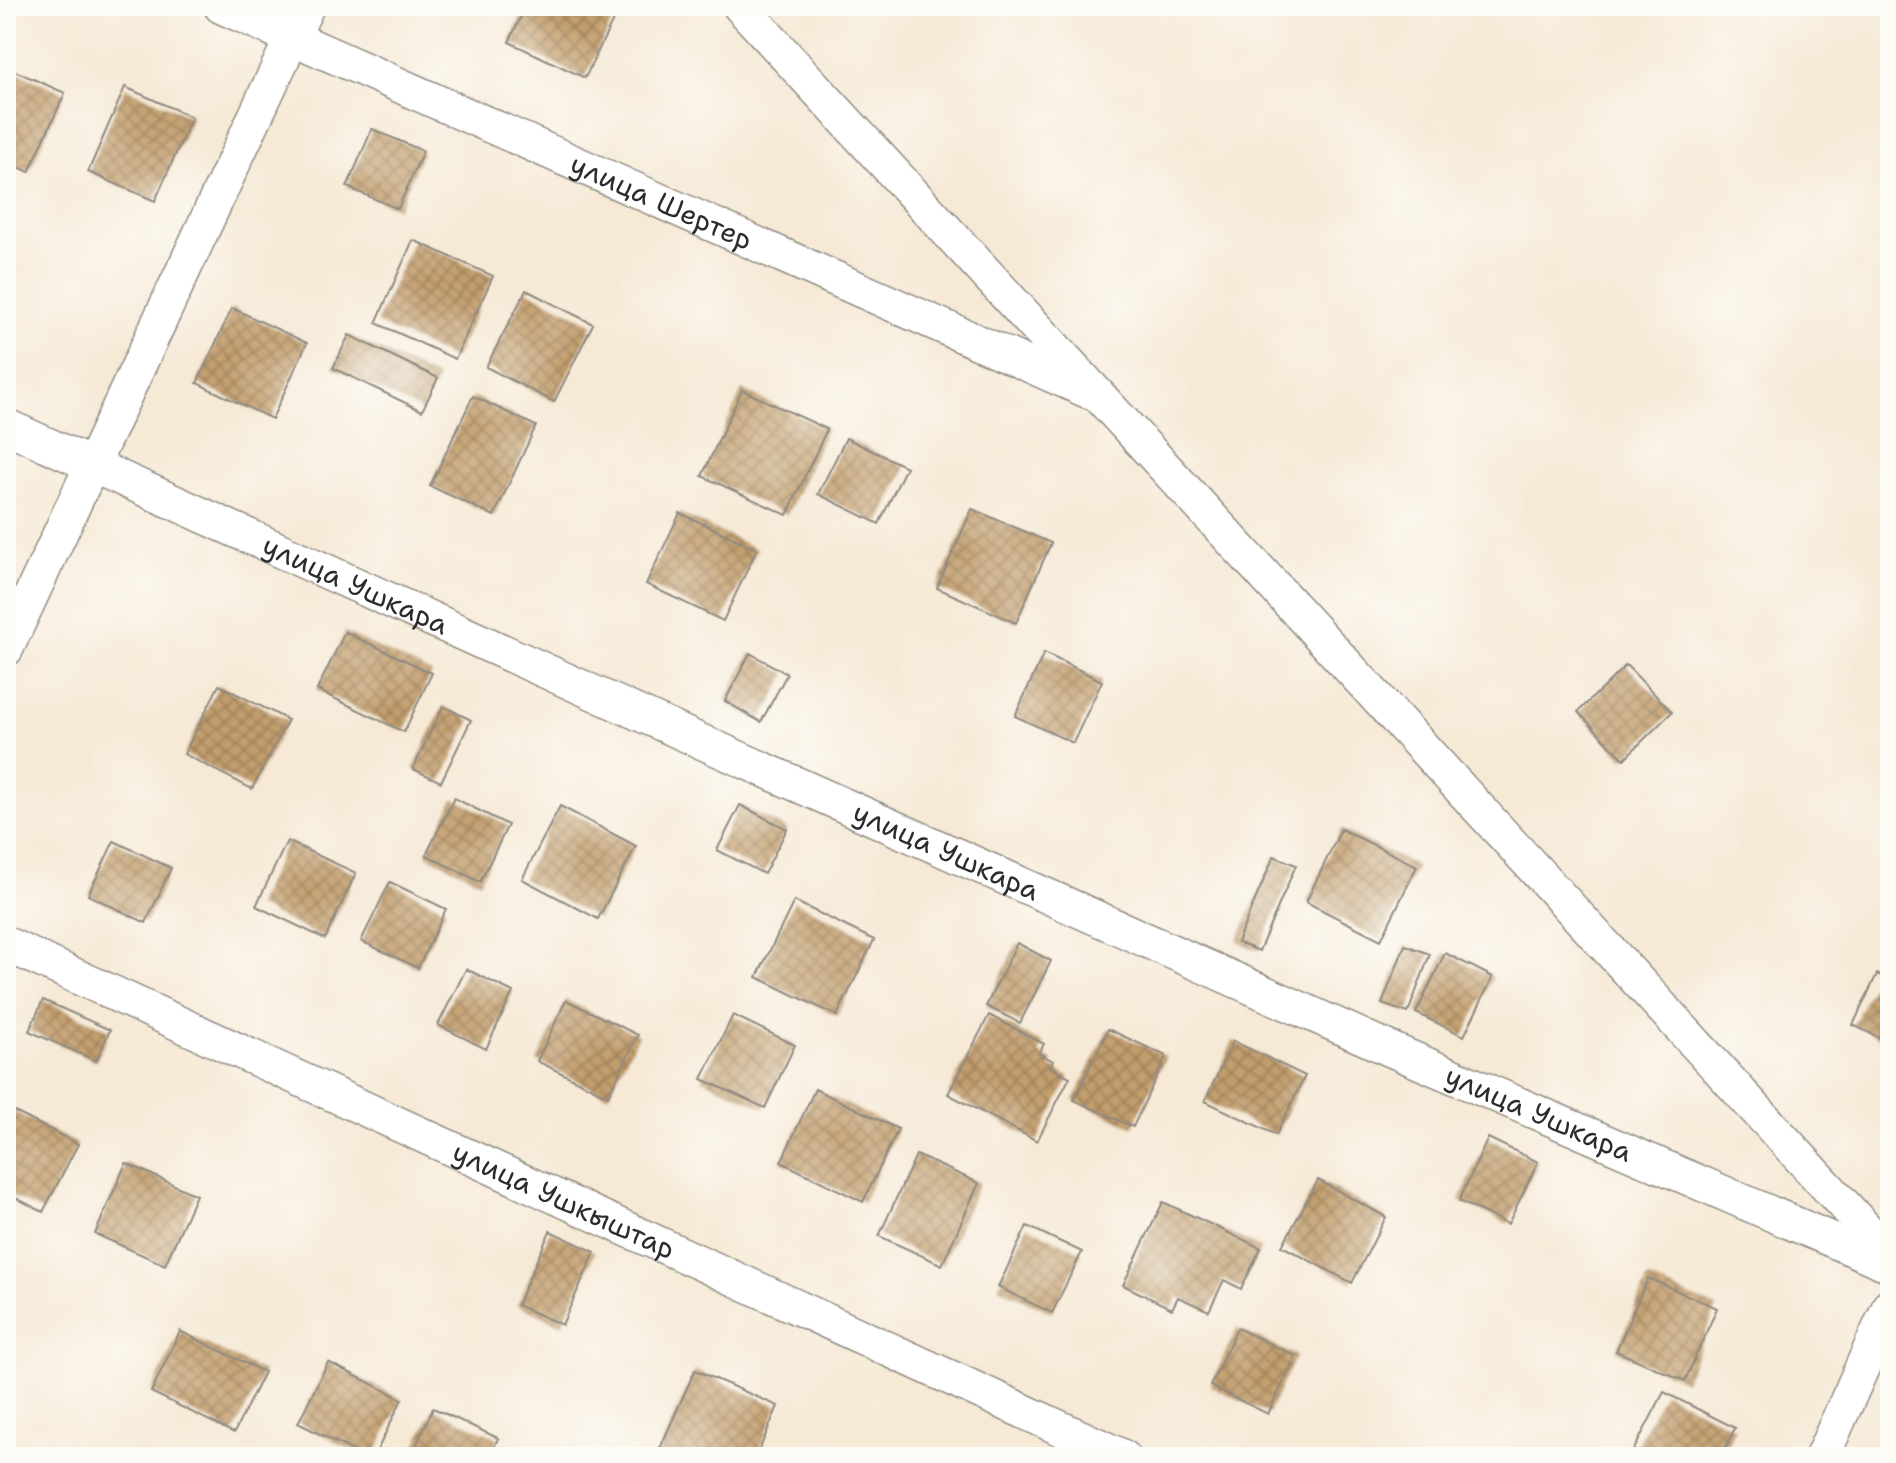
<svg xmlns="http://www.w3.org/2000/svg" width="1896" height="1463" font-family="'Shantell Sans',sans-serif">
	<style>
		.building { fill: url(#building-cross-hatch) }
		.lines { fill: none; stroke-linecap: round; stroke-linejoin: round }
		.minor-casing { stroke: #908a80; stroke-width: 37 }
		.minor { stroke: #fff; stroke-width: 34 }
		.labels { text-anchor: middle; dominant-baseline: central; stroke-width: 7; stroke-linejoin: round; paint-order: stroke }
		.street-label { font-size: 28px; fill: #2b2b2b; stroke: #fdfcf7 }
	</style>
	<defs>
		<pattern id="building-cross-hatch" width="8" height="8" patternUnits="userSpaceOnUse" patternTransform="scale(2)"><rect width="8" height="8" fill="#c39e6d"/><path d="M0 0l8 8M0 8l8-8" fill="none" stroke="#9f815a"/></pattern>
	</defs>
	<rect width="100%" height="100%" fill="#fdfcf7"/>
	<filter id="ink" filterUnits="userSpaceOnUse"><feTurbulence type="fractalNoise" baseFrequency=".0125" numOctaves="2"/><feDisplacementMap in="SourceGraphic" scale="16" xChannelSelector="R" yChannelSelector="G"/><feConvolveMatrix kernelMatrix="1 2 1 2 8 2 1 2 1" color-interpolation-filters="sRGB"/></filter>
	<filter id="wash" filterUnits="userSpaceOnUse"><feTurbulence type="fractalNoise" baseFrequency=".006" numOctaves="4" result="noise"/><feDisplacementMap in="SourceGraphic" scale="32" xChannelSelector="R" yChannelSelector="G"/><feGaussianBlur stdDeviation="1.8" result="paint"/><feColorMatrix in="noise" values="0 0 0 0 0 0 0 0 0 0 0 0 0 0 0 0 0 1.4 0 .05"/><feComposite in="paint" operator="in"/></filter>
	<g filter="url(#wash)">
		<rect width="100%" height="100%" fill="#f6e9d6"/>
		<g id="blocks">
			<path class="building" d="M 526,6 L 601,6 L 616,14 L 585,78 L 509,42 Z
				M 6,67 L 65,93 L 29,172 L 6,161 Z
				M 125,87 L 192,117 L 155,201 L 88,172 Z
				M 372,129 L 423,151 L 398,209 L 347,187 Z
				M 413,240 L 493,276 L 455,359 L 376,323 Z
				M 526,290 L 593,324 L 554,402 L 486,367 Z
				M 232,308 L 307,343 L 272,419 L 197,383 Z
				M 349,335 L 438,378 L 422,411 L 333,368 Z
				M 742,390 L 827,429 L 787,515 L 702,476 Z
				M 473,396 L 536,426 L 494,516 L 430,486 Z
				M 846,438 L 906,467 L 879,524 L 818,494 Z
				M 972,509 L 1051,543 L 1016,623 L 937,588 Z
				M 680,513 L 757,549 L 723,621 L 646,584 Z
				M 345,632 L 432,673 L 404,732 L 317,690 Z
				M 750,653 L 787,674 L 761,722 L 725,701 Z
				M 1044,653 L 1102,681 L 1073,743 L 1015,716 Z
				M 1626,665 L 1672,712 L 1624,759 L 1578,712 Z
				M 219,685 L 288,720 L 252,789 L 184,754 Z
				M 443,706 L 471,720 L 441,782 L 413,769 Z
				M 454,798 L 508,825 L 480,882 L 426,855 Z
				M 740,805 L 787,829 L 764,874 L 717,850 Z
				M 560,806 L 636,846 L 598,919 L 522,879 Z
				M 1341,829 L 1417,866 L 1381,940 L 1306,902 Z
				M 114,841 L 171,868 L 146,923 L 88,895 Z
				M 287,841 L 356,873 L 325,939 L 256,906 Z
				M 1274,856 L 1296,865 L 1259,951 L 1237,942 Z
				M 390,882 L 446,909 L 418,968 L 361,941 Z
				M 794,901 L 874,940 L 837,1016 L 757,977 Z
				M 1017,943 L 1051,961 L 1020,1023 L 986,1006 Z
				M 1405,945 L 1430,954 L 1408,1013 L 1382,1004 Z
				M 1445,953 L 1493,977 L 1464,1036 L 1416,1013 Z
				M 466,969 L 513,992 L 486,1049 L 438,1025 Z
				M 1877,974 L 1890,980 L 1890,1043 L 1853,1025 Z
				M 43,1000 L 110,1030 L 96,1061 L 29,1031 Z
				M 566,1000 L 638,1035 L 608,1096 L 537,1061 Z
				M 733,1015 L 795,1045 L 765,1108 L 702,1079 Z
				M 989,1015 L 1044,1044 L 1039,1053 L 1053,1061 L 1050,1067 L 1070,1077 L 1037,1141 L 948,1094 Z
				M 1108,1029 L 1166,1056 L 1133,1127 L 1074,1100 Z
				M 1233,1041 L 1305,1076 L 1276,1135 L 1205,1101 Z
				M 815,1089 L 898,1129 L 863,1202 L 781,1162 Z
				M 7,1108 L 78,1144 L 43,1212 L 6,1193 Z
				M 1488,1138 L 1538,1162 L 1508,1224 L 1459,1201 Z
				M 916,1155 L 979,1183 L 942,1265 L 879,1236 Z
				M 126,1163 L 196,1195 L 165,1265 L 95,1234 Z
				M 1318,1180 L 1386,1217 L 1352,1283 L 1282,1246 Z
				M 1163,1202 L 1261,1248 L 1241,1289 L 1224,1280 L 1209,1311 L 1178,1297 L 1172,1309 L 1123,1285 Z
				M 1027,1226 L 1082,1252 L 1052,1313 L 998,1287 Z
				M 550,1231 L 595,1252 L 562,1325 L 517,1305 Z
				M 1648,1278 L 1717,1308 L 1685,1381 L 1616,1351 Z
				M 1237,1328 L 1296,1356 L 1268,1414 L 1210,1386 Z
				M 180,1331 L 264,1372 L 234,1433 L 151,1392 Z
				M 328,1362 L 402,1399 L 374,1457 L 365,1457 L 298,1423 Z
				M 695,1370 L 778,1406 L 756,1457 L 656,1457 Z
				M 1664,1392 L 1735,1428 L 1721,1457 L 1630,1457 Z
				M 433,1408 L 498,1438 L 490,1457 L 411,1457 Z"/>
		</g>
	</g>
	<g filter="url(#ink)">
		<use href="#blocks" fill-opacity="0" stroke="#908a80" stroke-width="2"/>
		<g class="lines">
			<defs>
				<g id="minor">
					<path id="s1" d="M 221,6 L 1088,391"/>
					<path d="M 740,6 L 1890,1255"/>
					<path id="s2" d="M 6,426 L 711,746 L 1390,1049 L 1890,1265"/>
					<path d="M 6,649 L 307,6"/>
					<path id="s3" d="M 6,944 L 1123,1457"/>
					<path d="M 1822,1457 L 1890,1305"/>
				</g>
			</defs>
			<use href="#minor" class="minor-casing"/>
			<use href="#minor" class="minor"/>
		</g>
	</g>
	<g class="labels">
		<g class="street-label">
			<text stroke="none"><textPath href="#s1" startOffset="482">улица Шертер</textPath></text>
			<text stroke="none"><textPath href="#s2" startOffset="384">улица Ушкара</textPath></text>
			<text stroke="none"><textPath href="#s2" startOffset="1032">улица Ушкара</textPath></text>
			<text stroke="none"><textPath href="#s2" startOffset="1680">улица Ушкара</textPath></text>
			<text stroke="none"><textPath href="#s3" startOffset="614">улица Ушкыштар</textPath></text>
		</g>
	</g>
	<rect width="1896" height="1463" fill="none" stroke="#fdfcf7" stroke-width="32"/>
</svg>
